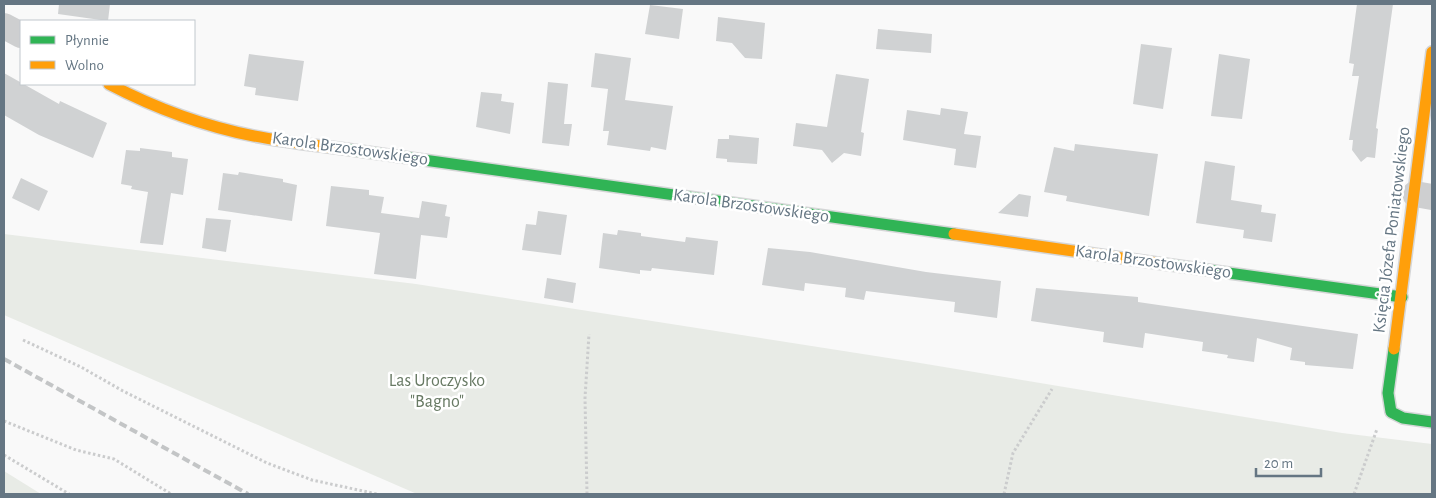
<svg xmlns="http://www.w3.org/2000/svg" width="1436" height="498" font-family="'Alegreya Sans',sans-serif">
	<style>
		.green { fill: #e8ebe6 }
		.building { fill: #d0d2d3 }
		.lines { fill: none; stroke-linecap: round; stroke-linejoin: round }
		.fast-casing { stroke: #d5d6d7; stroke-width: 14 }
		.slow-casing { stroke: #d5d6d7; stroke-width: 14 }
		.path { stroke: #cbcccd; stroke-width: 3; stroke-dasharray: 2.5 2.5; stroke-linecap: butt }
		.street { stroke: #cecfd0; stroke-width: 26 }
		.fast { stroke: #30b455; stroke-width: 11 }
		.slow { stroke: #ff9f0a; stroke-width: 11 }
		.rail { stroke: #c3c5c6; stroke-width: 4; stroke-dasharray: 8 4; stroke-linecap: butt }
		.labels { text-anchor: middle; dominant-baseline: central; stroke-width: 5; stroke-linejoin: round; paint-order: stroke }
		.street-label { font-size: 18px; fill: #657683; stroke: #fff }
		.park-label { font-size: 18px; fill: #687a64; stroke: #fff }
	</style>
	<rect width="100%" height="100%" fill="#f9f9f9"/>
	<path class="green" d="M 4,234 L 416,284 L 914,362 L 1342,433 L 1432,444 L 1432,494 L 417,494 L 4,315 Z
		M 4,471 L 41,494 L 4,494 Z"/>
	<path class="building" d="M 59,4 L 110,4 L 108,21 L 58,14 Z
		M 1357,4 L 1393,4 L 1376,128 L 1378,129 L 1375,158 L 1367,157 L 1361,162 L 1352,150 L 1353,140 L 1349,140 L 1359,76 L 1352,76 L 1354,64 L 1349,63 Z
		M 650,5 L 683,9 L 679,39 L 645,34 Z
		M 718,17 L 765,23 L 762,59 L 745,58 L 732,43 L 716,41 Z
		M 878,29 L 932,34 L 931,53 L 876,49 Z
		M 1141,44 L 1172,48 L 1163,109 L 1133,104 Z
		M 595,53 L 631,58 L 625,100 L 673,106 L 666,150 L 651,147 L 650,151 L 607,145 L 609,131 L 603,131 L 608,89 L 591,87 Z
		M 249,54 L 304,61 L 298,101 L 255,95 L 256,88 L 244,86 Z
		M 1219,54 L 1250,59 L 1242,119 L 1211,116 Z
		M 4,73 L 59,104 L 60,101 L 107,123 L 93,158 L 39,135 L 4,115 Z
		M 836,74 L 869,79 L 861,132 L 864,133 L 861,156 L 844,153 L 832,163 L 822,150 L 793,146 L 796,123 L 827,127 Z
		M 548,82 L 568,84 L 564,124 L 572,124 L 569,146 L 542,143 Z
		M 481,92 L 502,94 L 501,101 L 514,103 L 510,134 L 476,127 Z
		M 941,108 L 968,112 L 964,134 L 981,136 L 976,168 L 954,165 L 956,149 L 903,140 L 907,110 L 940,115 Z
		M 729,135 L 759,138 L 757,164 L 727,162 L 727,159 L 716,158 L 718,139 L 729,139 Z
		M 1075,144 L 1158,154 L 1149,216 L 1066,201 L 1067,196 L 1044,192 L 1054,147 L 1074,151 Z
		M 140,148 L 172,152 L 172,157 L 188,159 L 183,195 L 171,193 L 163,245 L 140,243 L 148,192 L 131,189 L 132,186 L 121,184 L 126,150 L 140,151 Z
		M 1205,161 L 1235,166 L 1231,200 L 1262,205 L 1261,212 L 1276,214 L 1272,242 L 1243,238 L 1244,230 L 1196,223 Z
		M 239,172 L 283,179 L 283,182 L 297,185 L 292,221 L 218,210 L 223,173 L 238,175 Z
		M 21,178 L 48,191 L 39,211 L 12,198 Z
		M 331,186 L 369,190 L 369,195 L 384,197 L 381,213 L 419,218 L 422,201 L 447,205 L 445,216 L 450,217 L 447,238 L 421,235 L 416,279 L 374,274 L 380,233 L 326,226 Z
		M 1019,194 L 1031,196 L 1028,217 L 998,213 Z
		M 538,211 L 567,215 L 561,255 L 522,250 L 526,224 L 536,225 Z
		M 206,218 L 231,220 L 226,252 L 202,248 Z
		M 618,230 L 641,233 L 641,236 L 685,242 L 686,237 L 718,241 L 714,275 L 652,268 L 651,271 L 640,270 L 640,274 L 599,268 L 603,233 L 617,235 Z
		M 768,248 L 810,252 L 926,272 L 1001,281 L 997,318 L 954,312 L 955,302 L 866,291 L 864,300 L 845,297 L 846,288 L 805,283 L 804,291 L 762,285 Z
		M 547,278 L 576,283 L 573,303 L 544,298 Z
		M 1036,288 L 1138,297 L 1138,302 L 1358,334 L 1353,369 L 1305,365 L 1305,362 L 1290,360 L 1292,348 L 1257,338 L 1254,362 L 1227,358 L 1228,355 L 1202,351 L 1203,342 L 1145,333 L 1143,348 L 1103,342 L 1104,332 L 1031,321 Z"/>
	<g class="lines">
		<defs>
			<path id="fast" d="M 345,149 L 954,234
				M 1164,264 L 1402,297
				M 1394,349 L 1388,393 L 1391,412 L 1403,418 L 1432,422"/>
			<path id="slow" d="M 109,84 C 155,108 203,126 254,136 C 284,142 315,145 345,149
				M 954,234 L 1164,264
				M 1394,349 L 1432,52"/>
		</defs>
		<use href="#fast" class="fast-casing"/>
		<use href="#slow" class="slow-casing"/>
		<path class="path" d="M 23,340 L 81,367 L 123,391 L 267,463 L 312,480 L 377,494
			M 4,421 L 76,450 L 114,459 L 171,494
			M 4,455 L 69,494
			M 587,494 L 585,398 L 589,334
			M 1004,494 L 1013,453 L 1052,389
			M 1354,494 L 1377,429"/>
		<path class="street" d="M 4,26 L 21,35
			M 1415,194 L 1432,197"/>
		<use href="#fast" class="fast"/>
		<use href="#slow" class="slow"/>
		<path class="rail" d="M 4,359 L 248,494"/>
	</g>
	<g class="labels">
		<g class="street-label">
			<text transform="translate(350 149) rotate(8)">Karola Brzostowskiego</text>
			<text transform="translate(751 206) rotate(8)">Karola Brzostowskiego</text>
			<text transform="translate(1392 230) rotate(-83)">Księcia Józefa Poniatowskiego</text>
			<text transform="translate(1153 262) rotate(8)">Karola Brzostowskiego</text>
		</g>
		<g class="park-label">
			<text x="437" y="381">Las Uroczysko<tspan x="437" dy="21">"Bagno"</tspan></text>
		</g>
	</g>
	<rect width="1436" height="498" fill="none" stroke="#657683" stroke-width="10"/>
	<rect x="20" y="20" width="175" height="65" fill="#ffffff" stroke="#c1c8cd"/>
	<rect x="30" y="36" width="25" height="8" fill="#30b455" stroke="#c1c8cd"/>
	<text x="65" y="45" font-size="15" fill="#657683">Płynnie</text>
	<rect x="30" y="61" width="25" height="8" fill="#ff9f0a" stroke="#c1c8cd"/>
	<text x="65" y="70" font-size="15" fill="#657683">Wolno</text>
	<path d="M1256 468v8h65v-8" fill="none" stroke="#657683" stroke-width="2.5"/>
	<text x="1264" y="468" font-size="15" fill="#657683" stroke="#ffffff" stroke-width="4" paint-order="stroke">20 m</text>
</svg>
